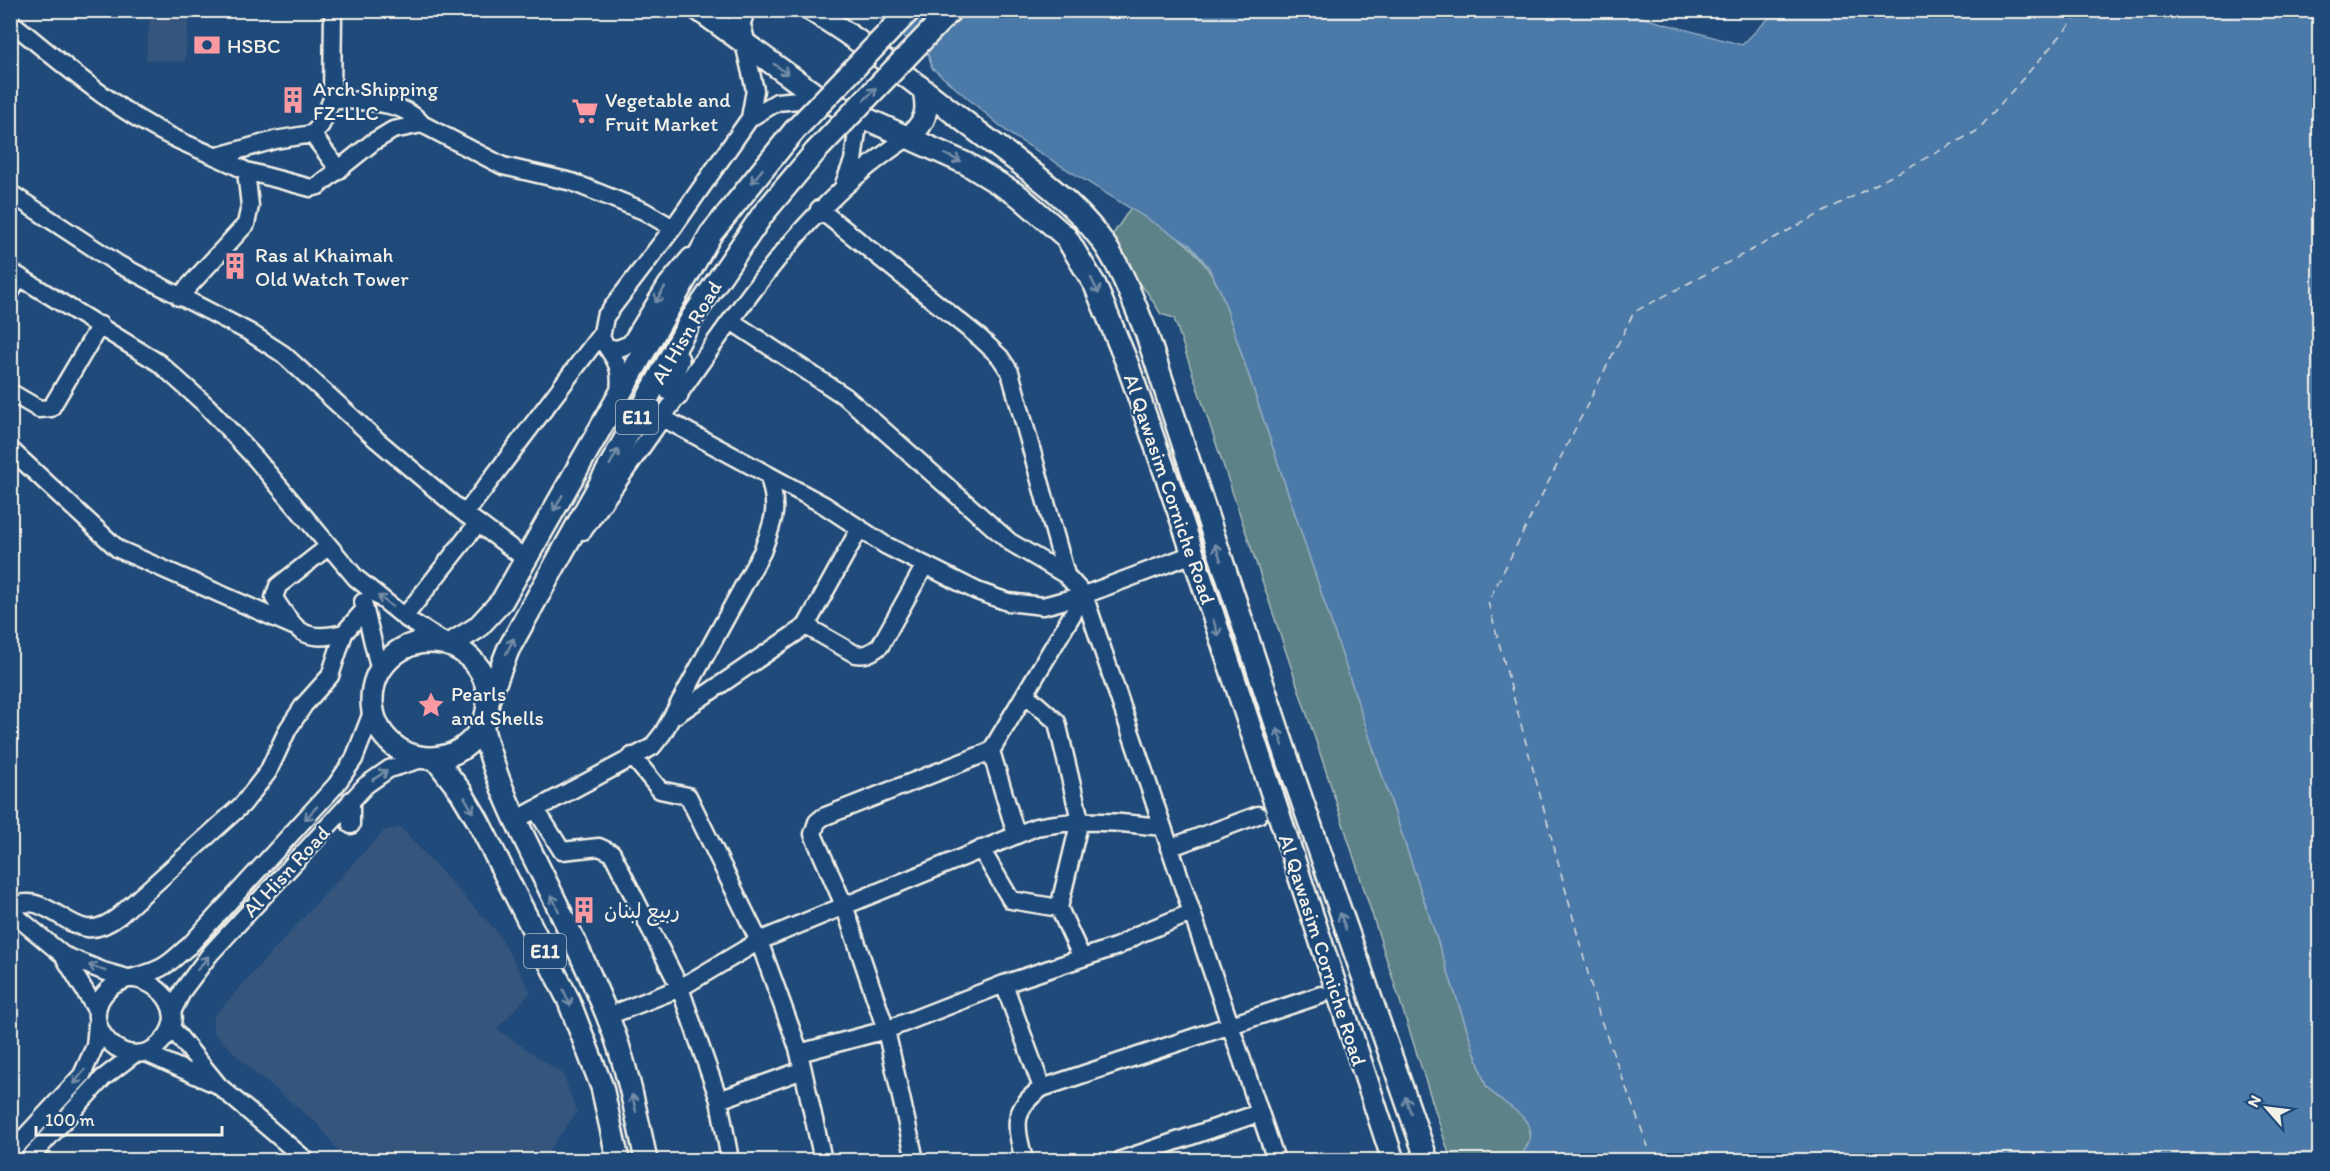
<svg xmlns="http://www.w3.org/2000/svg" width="2330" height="1171" font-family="Itim,'Playpen Sans Arabic',sans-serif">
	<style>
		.built { fill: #34557d }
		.green { fill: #5d8287; stroke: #a8bab8; stroke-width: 1.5 }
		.water { fill: #4c79a8; stroke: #8fa9c2; stroke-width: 1.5 }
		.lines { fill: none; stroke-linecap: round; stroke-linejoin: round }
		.ferry { stroke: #dbdfde; stroke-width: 1.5; stroke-dasharray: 8 6; stroke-linecap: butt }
		.minor-casing { stroke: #f4f1e8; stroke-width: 21 }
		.major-casing { stroke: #f4f1e8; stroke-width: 26 }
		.minor { stroke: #1f4a7a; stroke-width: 16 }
		.major { stroke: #1f4a7a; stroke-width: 21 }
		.major-bridge-casing { stroke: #f4f1e8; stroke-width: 26; stroke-linecap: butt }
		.major-bridge { stroke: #1f4a7a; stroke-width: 21 }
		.oneway { stroke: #748da6 }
		.labels { text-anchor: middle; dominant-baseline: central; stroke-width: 4.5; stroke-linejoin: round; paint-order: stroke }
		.shield { fill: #1f4a7a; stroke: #b4bfc7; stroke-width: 1.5 }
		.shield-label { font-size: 20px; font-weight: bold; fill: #f4f1e8 }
		.poi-label { font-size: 21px; fill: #f4f1e8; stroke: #1f4a7a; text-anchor: start }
		.street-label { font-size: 21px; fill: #f4f1e8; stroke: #1f4a7a }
	</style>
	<rect width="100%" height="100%" fill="#1f4a7a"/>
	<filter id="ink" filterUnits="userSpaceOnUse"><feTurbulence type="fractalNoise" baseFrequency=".0167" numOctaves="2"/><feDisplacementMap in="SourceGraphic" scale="12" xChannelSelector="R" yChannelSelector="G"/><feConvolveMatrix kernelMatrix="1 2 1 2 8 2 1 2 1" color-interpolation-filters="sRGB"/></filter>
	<g filter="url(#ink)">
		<path class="built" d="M 150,14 L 189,18 L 185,62 L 146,60 Z
			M 400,827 L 498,933 L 531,992 L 497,1029 L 563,1074 L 577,1112 L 542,1160 L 350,1160 L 340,1154 L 319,1125 L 253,1071 L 213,1032 L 213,1017 L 322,897 L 384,831 Z"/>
		<path class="green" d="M 1131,207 C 1176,236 1196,242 1221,292 L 1486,1086 C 1510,1107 1551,1124 1517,1160 L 1451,1160 L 1330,783 L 1174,318 L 1161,314 L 1147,292 L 1104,248 Z"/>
		<path class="water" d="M 1614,10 L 1742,45 L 1776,11 L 2319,11 L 2319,1160 L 1517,1160 C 1555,1120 1504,1110 1486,1086 L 1221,292 L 1208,266 L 1190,245 L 1011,135 L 932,68 L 928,54 L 869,11 Z"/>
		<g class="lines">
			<path class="ferry" d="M 1653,1160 L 1600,1018 L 1488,602 L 1634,312 L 1977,131 L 2083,10"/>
			<defs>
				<path id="minor" d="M 12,23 C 62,63 112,108 170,136 C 195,149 221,157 246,171 L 250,206 L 246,224 L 179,297
					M 744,43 L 755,90 L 750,118
					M 332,99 C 360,102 403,99 422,124
					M 312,134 L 339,170
					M 218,156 L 275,140 L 312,134 L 321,125 L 332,99 L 333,10
					M 246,171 L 311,188 L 318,186 L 373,142 L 393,130 L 422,124 L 503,166 L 572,182 L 644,211 L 673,228
					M 844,184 L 853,161 L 859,117
					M 10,193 L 118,264 L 249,332 L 283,354 L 377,440 L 460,510 L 526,559
					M 819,209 L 980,338 L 1000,357 L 1010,372 L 1066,575 L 1084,595 L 1276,1160
					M 10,271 L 159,363 L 207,406 L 256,459 L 356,578 L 407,619 L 449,645
					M 10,293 L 20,277
					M 731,321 L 846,397 L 1010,542 L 1066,575
					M 607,347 L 617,349 L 630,344 L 667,284 L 690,257
					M 10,392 L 39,409 L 51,408 L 100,325
					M 619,393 C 622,364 616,362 601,338 L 605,317 L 673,228 L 750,118 L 777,102 L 820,98
					M 661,417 L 824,505 L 885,545 L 977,591 L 1008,602 L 1043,606 L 1084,595 L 1193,554
					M 10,449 L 118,549 L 293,626
					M 465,514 L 601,334
					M 583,531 C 629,467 673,401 719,337 C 774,260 828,189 909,137
					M 329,546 L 278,586 L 274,598 C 296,631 303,643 344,633
					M 363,602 L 380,671
					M 405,616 L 478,523
					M 806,626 L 855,654 C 865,656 871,653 880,646 L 925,565
					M 1025,694 L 1057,722 L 1080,820 L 1059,908 L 1082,958
					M 676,715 L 806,626 L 860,528
					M 991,751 L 1016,834
					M 632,756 L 660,790 L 688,796 L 759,941 L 798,1048 L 823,1160
					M 537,811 L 562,851 L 599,847 L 612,853 L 680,988 L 719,1100 L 730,1160
					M 514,821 L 652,747 L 663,733 L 762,552 C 774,519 779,511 769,477
					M 351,825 L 351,800
					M 1169,848 L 1258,815
					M 981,849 L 1011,900 L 1059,908
					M 10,905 C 19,904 30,901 39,905 C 71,917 83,944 119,916 L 243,804 L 268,772 L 288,729 L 304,705 L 330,676 L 344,633 L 365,609
					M 10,911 L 63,955 L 103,971 L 131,979
					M 63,955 L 97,1011
					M 135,979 C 163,984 186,1013 164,1039 C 131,1081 71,1024 109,989 C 123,976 147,977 164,966 C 173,961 181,952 189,946 L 336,785 L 354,759 L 373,710
					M 1004,984 L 1042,1088
					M 172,1012 L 183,990 L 210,954 L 366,785 L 389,769 L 425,758
					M 608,1016 L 680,988 L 759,941 L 1036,827 C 1083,818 1115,822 1162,827
					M 171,1027 L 219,1086 L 306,1160
					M 146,1053 L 213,1083
					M 799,1053 L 886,1030 L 1004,984 L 1118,946 L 1139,934 L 1191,913
					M 719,1100 L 803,1070
					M 10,1153 L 82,1075 L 95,1046 L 97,1024
					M 28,1160 L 103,1078 L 133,1055
					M 915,1160 L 886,1030 L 844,905 L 813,834 L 817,822 L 823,817 L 991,751 L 1084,595
					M 1024,1160 C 1016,1127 1010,1110 1042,1088 L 1321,995
					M 1121,1160 L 1259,1113"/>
				<path id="major" d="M 699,10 L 820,98 L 967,164 L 1019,196 L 1066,237 L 1095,285 L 1127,363 L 1183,524 L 1393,1160
					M 744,10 L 739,23 L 744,43
					M 811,10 C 868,45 920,87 973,128 C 1017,162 1067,194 1100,238 C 1121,266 1133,301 1146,332 L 1290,766 L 1427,1160
					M 909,137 C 925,123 929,112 924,91
					M 677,395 L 671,391 L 669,381 L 678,360
					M372 700a58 58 0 1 1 116 0a58 58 0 1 1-116 0Z
					M 449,645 L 477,628 L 502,601 L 711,234 L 794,131
					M 488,701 L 508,650 L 692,318 L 763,214 L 815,152
					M 482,725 C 495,782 520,830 546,882 C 567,925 589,970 607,1015 C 626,1061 636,1112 646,1160
					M 435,758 L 461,792 L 477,819 L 568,999 L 602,1087 L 618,1160"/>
			</defs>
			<use href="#minor" class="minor-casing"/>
			<use href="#major" class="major-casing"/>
			<use href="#minor" class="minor"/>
			<use href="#major" class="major"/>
			<defs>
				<path id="major-bridge" d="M 794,131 L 910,10
					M 815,152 L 951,10"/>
			</defs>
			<use href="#major-bridge" class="major-bridge-casing"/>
			<use href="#major-bridge" class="major-bridge"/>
		</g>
		<defs><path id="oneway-shaft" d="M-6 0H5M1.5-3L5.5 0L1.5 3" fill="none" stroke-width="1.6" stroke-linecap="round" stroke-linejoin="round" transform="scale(1.5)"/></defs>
		<g class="oneway">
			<use href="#oneway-shaft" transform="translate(781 69) rotate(36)"/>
			<use href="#oneway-shaft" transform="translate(870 94) rotate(-46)"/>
			<use href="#oneway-shaft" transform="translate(953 158) rotate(25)"/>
			<use href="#oneway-shaft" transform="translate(757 176) rotate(129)"/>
			<use href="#oneway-shaft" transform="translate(1095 286) rotate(64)"/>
			<use href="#oneway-shaft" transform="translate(660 295) rotate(122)"/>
			<use href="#oneway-shaft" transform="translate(614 457) rotate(-61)"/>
			<use href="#oneway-shaft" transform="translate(558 503) rotate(119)"/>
			<use href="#oneway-shaft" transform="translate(1218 552) rotate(-109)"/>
			<use href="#oneway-shaft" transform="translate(385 601) rotate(-142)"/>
			<use href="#oneway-shaft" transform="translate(1216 628) rotate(71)"/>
			<use href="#oneway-shaft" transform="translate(510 646) rotate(-63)"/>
			<use href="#oneway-shaft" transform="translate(1280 737) rotate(-109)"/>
			<use href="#oneway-shaft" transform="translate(380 775) rotate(-35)"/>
			<use href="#oneway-shaft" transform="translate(469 805) rotate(60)"/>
			<use href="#oneway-shaft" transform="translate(311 813) rotate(133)"/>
			<use href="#oneway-shaft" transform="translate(555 903) rotate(-115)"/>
			<use href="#oneway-shaft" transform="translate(1343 921) rotate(-109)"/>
			<use href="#oneway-shaft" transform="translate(203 963) rotate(-51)"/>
			<use href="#oneway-shaft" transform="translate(97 968) rotate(-159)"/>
			<use href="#oneway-shaft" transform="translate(567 998) rotate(66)"/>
			<use href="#oneway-shaft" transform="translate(79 1077) rotate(128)"/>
			<use href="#oneway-shaft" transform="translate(634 1103) rotate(-103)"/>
			<use href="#oneway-shaft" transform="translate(1408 1105) rotate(-109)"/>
		</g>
	</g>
	<defs>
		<symbol id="bank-bare" viewBox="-9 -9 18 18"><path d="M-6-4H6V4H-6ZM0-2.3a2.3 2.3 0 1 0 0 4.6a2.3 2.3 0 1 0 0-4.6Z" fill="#ff9aa2" stroke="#1f4a7a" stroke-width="2.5" paint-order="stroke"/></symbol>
		<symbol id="building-bare" viewBox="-9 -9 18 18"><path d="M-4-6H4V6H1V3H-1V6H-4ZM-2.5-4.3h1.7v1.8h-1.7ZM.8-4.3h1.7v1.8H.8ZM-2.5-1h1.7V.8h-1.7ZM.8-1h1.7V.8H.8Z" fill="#ff9aa2" stroke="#1f4a7a" stroke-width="2.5" paint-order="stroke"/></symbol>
		<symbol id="supermarket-bare" viewBox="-9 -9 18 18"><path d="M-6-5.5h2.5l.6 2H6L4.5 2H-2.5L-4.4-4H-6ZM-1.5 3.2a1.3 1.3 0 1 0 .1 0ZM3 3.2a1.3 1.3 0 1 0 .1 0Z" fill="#ff9aa2" stroke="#1f4a7a" stroke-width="2.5" paint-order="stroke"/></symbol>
		<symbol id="sight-bare" viewBox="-9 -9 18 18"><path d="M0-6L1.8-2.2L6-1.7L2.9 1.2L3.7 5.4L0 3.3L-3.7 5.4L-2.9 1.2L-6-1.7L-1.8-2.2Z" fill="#ff9aa2" stroke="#1f4a7a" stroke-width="2.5" paint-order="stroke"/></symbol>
	</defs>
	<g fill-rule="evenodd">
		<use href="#bank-bare" x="188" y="26" width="38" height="38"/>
		<use href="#building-bare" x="274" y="81" width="38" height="38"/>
		<use href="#supermarket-bare" x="566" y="92" width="38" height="38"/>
		<use href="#building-bare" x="216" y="247" width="38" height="38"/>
		<use href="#sight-bare" x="412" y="686" width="38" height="38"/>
		<use href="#building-bare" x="565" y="891" width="38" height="38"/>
	</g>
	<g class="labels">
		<g class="shield">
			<rect x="616" y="400" width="42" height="34" rx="4.5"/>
			<rect x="524" y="934" width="42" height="34" rx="4.5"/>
		</g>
		<g class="shield-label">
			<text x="637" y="417">E11</text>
			<text x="545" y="951">E11</text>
		</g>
		<g class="poi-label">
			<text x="227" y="45">HSBC</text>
			<text x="313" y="88">Arch Shipping<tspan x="313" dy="24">FZ-LLC</tspan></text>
			<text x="605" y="99">Vegetable and<tspan x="605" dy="24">Fruit Market</tspan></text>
			<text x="255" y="254">Ras al Khaimah<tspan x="255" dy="24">Old Watch Tower</tspan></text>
			<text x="451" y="693">Pearls<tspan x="451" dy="24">and Shells</tspan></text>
			<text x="604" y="910">ربيع لبنان</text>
		</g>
		<g class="street-label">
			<text transform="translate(686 332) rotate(-59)">Al Hisn Road</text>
			<text transform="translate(1170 489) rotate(71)">Al Qawasim Corniche Road</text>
			<text transform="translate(286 871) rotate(-47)">Al Hisn Road</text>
			<text transform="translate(1323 950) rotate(72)">Al Qawasim Corniche Road</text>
		</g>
	</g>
	<rect width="2330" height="1171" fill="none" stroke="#1f4a7a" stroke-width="36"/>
	<rect x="18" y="18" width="2294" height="1135" fill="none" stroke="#f4f1e8" stroke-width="2" filter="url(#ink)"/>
	<g transform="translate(2267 1108) rotate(298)" stroke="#1f4a7a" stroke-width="4.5" paint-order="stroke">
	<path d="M0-4.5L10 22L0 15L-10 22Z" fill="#f4f1e8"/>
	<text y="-9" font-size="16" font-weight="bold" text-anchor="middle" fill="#f4f1e8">N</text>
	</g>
	<path d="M36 1126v9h186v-9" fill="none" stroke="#f4f1e8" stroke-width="3"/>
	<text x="45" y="1126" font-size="18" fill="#f4f1e8" stroke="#1f4a7a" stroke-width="4.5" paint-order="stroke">100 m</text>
</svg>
